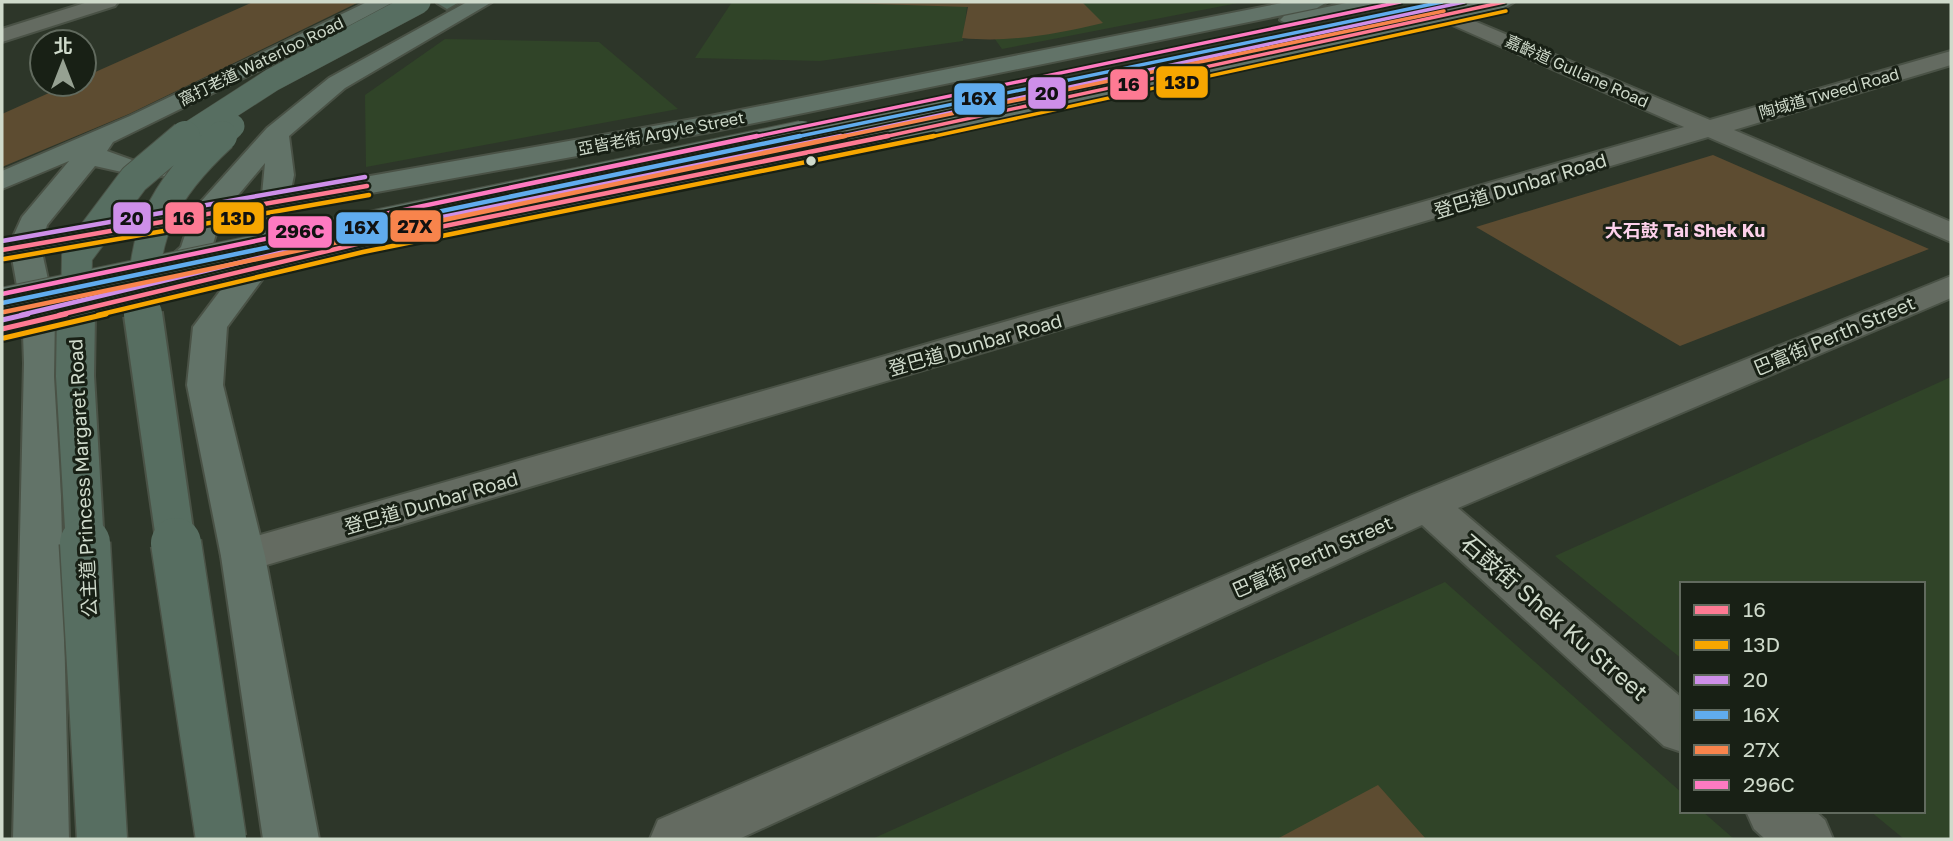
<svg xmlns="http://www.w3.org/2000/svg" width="1953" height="841" font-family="'Golos Text','Noto Sans TC',sans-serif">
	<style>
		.built { fill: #304428 }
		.green { fill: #5d4c31 }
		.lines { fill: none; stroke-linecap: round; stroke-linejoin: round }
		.minor-casing { stroke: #4a5246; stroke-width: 4 }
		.major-casing { stroke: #4a5246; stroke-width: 4 }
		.highway-casing { stroke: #4a5246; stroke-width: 4 }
		.minor { fill: #646b61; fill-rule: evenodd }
		.major { fill: #627368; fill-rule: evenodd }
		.highway { fill: #576e61; fill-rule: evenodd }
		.major-bridge-far1-casing { stroke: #4a5246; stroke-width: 24; stroke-linecap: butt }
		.major-bridge-casing { stroke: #4a5246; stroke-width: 32; stroke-linecap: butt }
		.highway-bridge-far3-casing { stroke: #4a5246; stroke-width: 24; stroke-linecap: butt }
		.highway-bridge-far2-casing { stroke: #4a5246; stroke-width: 32; stroke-linecap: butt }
		.highway-bridge-far1-casing { stroke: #4a5246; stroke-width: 42; stroke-linecap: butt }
		.highway-bridge-casing { stroke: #4a5246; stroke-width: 53; stroke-linecap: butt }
		.major-bridge-far1 { stroke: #627368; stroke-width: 23 }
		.major-bridge { stroke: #627368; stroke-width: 30 }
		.highway-bridge-far3 { stroke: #576e61; stroke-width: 23 }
		.highway-bridge-far2 { stroke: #576e61; stroke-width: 30 }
		.highway-bridge-far1 { stroke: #576e61; stroke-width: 38 }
		.highway-bridge { stroke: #576e61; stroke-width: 50 }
		.bus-1-far2-casing { stroke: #182015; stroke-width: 7 }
		.bus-1-far1-casing { stroke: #182015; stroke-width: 9 }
		.bus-1-casing { stroke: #182015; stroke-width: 10 }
		.bus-2-far2-casing { stroke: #182015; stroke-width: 7 }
		.bus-2-far1-casing { stroke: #182015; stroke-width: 9 }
		.bus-2-casing { stroke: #182015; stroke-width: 10 }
		.bus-3-far2-casing { stroke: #182015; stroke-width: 7 }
		.bus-3-far1-casing { stroke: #182015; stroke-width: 9 }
		.bus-3-casing { stroke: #182015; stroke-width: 10 }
		.bus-4-far1-casing { stroke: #182015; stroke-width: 7 }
		.bus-4-casing { stroke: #182015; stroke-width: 9 }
		.bus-5-far1-casing { stroke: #182015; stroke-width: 7 }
		.bus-5-casing { stroke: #182015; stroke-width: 9 }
		.bus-6-far1-casing { stroke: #182015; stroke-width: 7 }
		.bus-6-casing { stroke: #182015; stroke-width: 9 }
		.bus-1-far2 { stroke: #fe7a93; stroke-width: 3.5 }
		.bus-1-far1 { stroke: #fe7a93; stroke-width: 4.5 }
		.bus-1 { stroke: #fe7a93; stroke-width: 5 }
		.bus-2-far2 { stroke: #f7a600; stroke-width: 3.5 }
		.bus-2-far1 { stroke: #f7a600; stroke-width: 4.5 }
		.bus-2 { stroke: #f7a600; stroke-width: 5 }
		.bus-3-far2 { stroke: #ce8fe9; stroke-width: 3.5 }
		.bus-3-far1 { stroke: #ce8fe9; stroke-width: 4.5 }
		.bus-3 { stroke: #ce8fe9; stroke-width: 5 }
		.bus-4-far1 { stroke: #60acee; stroke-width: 3.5 }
		.bus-4 { stroke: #60acee; stroke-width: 4.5 }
		.bus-5-far1 { stroke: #f8844c; stroke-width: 3.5 }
		.bus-5 { stroke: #f8844c; stroke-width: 4.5 }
		.bus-6-far1 { stroke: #fe7ac1; stroke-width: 3.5 }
		.bus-6 { stroke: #fe7ac1; stroke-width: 4.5 }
		.bus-dot { fill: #cfdacb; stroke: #182015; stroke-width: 2.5 }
		.labels { text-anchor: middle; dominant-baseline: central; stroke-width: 6; stroke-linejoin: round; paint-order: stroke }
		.far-street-label { font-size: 16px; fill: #cfdacb; stroke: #182015 }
		.far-neighbourhood-label { font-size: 18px; font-weight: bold; fill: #fdd1eb; stroke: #182015 }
		.street-label { font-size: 19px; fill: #cfdacb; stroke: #182015 }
		.near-street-label { font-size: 23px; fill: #cfdacb; stroke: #182015 }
		.line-badge { stroke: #182015; stroke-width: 2.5 }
		.pale-badge-label { font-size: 19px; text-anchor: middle; font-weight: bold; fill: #111 }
	</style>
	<rect width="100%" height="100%" fill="#2d3629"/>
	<path class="built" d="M 732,2 L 831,2 L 967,6 L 963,41 L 820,61 L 695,58 Z
		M 921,2 L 1243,2 L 1002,49 L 970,4 Z
		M 445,39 L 599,42 L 678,109 L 366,167 L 365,95 Z
		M 1951,377 L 1951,839 L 1904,839 L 1870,811 L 1923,811 L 1923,584 L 1682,584 L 1682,659 L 1555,556 Z
		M 1445,582 L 1682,793 L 1682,811 L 1702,811 L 1734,839 L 872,839 Z"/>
	<path class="green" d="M 253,2 L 359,2 L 129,114 L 2,167 L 2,114 L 69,84 L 84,84 L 84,77 Z
		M 812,2 L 1082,2 L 1103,23 C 1056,34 1010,43 962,38 L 968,7 Z
		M 1713,155 L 1929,249 L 1680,346 L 1476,227 Z
		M 1378,785 L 1426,839 L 1277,839 Z"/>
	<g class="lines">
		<defs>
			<path id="minor" d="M 88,2 L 118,2 L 115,6 L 2,42 L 2,29 Z
				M 1448,10 L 1710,120 L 1951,51 L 1951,65 L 1734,130 L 1951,222 L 1951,242 L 1708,137 L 243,572 L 227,568 L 221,556 L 227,544 L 243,540 L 1684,127 L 1441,20 L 1438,16 L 1441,12 Z
				M 1951,276 L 1951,298 L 1458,508 L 1682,698 L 1682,752 L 1664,746 L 1422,525 L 739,839 L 650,839 L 658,820 L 1412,495 Z
				M 1746,811 L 1815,811 L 1825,820 L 1833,839 L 1765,839 L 1754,829 Z"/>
			<path id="major" d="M 367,2 L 393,2 L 390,6 L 113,142 L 107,151 L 132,160 L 189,163 L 193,169 L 189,175 L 144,177 L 95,166 L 47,225 L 45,233 L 197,206 L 267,128 L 329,78 L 467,2 L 492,2 L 345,88 L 289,136 L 294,175 L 291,190 L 710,116 L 1287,2 L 1327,2 L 1317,8 L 710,132 L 288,208 L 280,254 L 450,215 L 461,218 L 465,224 L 461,230 L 264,277 L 227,327 L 223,385 L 265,556 L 319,839 L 263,839 L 221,556 L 187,385 L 193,327 L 223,287 L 57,326 L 69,839 L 13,839 L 24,363 L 23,334 L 2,339 L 2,319 L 22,314 L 12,258 L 2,259 L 2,241 L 12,239 L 22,217 L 69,161 L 2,189 L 2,171 L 130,116 ZM 265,163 L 262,195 L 234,200 ZM 258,213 C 244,274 244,263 186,276 L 211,251 L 220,220 ZM 188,226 L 181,247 L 147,277 L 144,286 L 54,307 L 42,252 Z
				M 1351,2 L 1390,2 L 1380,8 L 1291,26 L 1280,20 L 1284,16 Z
				M 1477,2 L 1514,2 L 1504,8 L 963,129 L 512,220 L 502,217 L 497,211 L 502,205 L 512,202 L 963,113 Z"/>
			<path id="highway" d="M 459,2 L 447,9 L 437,3 L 438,2 Z"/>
		</defs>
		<use href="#minor" class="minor-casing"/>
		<use href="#major" class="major-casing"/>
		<use href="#highway" class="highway-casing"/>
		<use href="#minor" class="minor"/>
		<use href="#major" class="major"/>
		<use href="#highway" class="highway"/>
		<defs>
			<path id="major-bridge-far1" d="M 794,138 L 981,99"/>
			<path id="major-bridge" d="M 2,303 L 802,136"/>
			<path id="highway-bridge-far3" d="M 182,138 L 272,80 L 419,2
				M 220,138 L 233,126"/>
			<path id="highway-bridge-far2" d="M 76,315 L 77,255 L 134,179 L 185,136
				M 143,315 C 141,234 162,191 222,136"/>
			<path id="highway-bridge-far1" d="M 76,314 L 75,376 L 85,545
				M 143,314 L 176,545"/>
			<path id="highway-bridge" d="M 85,543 L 102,839
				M 176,543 L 221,839"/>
		</defs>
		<use href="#major-bridge-far1" class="major-bridge-far1-casing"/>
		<use href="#major-bridge" class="major-bridge-casing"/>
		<use href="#highway-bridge-far3" class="highway-bridge-far3-casing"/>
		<use href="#highway-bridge-far2" class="highway-bridge-far2-casing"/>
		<use href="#highway-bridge-far1" class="highway-bridge-far1-casing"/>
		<use href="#highway-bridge" class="highway-bridge-casing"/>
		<use href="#major-bridge-far1" class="major-bridge-far1"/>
		<use href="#major-bridge" class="major-bridge"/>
		<use href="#highway-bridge-far3" class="highway-bridge-far3"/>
		<use href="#highway-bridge-far2" class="highway-bridge-far2"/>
		<use href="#highway-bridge-far1" class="highway-bridge-far1"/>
		<use href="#highway-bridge" class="highway-bridge"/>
		<defs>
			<path id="bus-1-far2" d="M 879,138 L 1504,2"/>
			<path id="bus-1-far1" d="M 2,250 L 367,186
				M 59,315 L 361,243 L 888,136"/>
			<path id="bus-1" d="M 2,329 L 66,314"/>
			<path id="bus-2-far2" d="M 926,138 L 1506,11"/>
			<path id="bus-2-far1" d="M 4,259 L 369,195
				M 98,315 L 363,252 L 934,136"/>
			<path id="bus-2" d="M 4,338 L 106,314"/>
			<path id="bus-3-far2" d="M 833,138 L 1464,2"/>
			<path id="bus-3-far1" d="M 2,241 L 365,177
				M 21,315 L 359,234 L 841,136"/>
			<path id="bus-3" d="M 2,320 L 28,314"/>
			<path id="bus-4-far1" d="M 791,138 L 1442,2"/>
			<path id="bus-4" d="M 2,303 L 800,136"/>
			<path id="bus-5-far1" d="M 836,138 L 1444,11"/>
			<path id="bus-5" d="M 4,312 L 845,136"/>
			<path id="bus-6-far1" d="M 749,138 L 1400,2"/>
			<path id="bus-6" d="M 2,294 L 757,136"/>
		</defs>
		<use href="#bus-1-far2" class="bus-1-far2-casing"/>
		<use href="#bus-1-far1" class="bus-1-far1-casing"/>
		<use href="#bus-1" class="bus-1-casing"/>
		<use href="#bus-2-far2" class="bus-2-far2-casing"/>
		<use href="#bus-2-far1" class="bus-2-far1-casing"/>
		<use href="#bus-2" class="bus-2-casing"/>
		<use href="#bus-3-far2" class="bus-3-far2-casing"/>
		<use href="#bus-3-far1" class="bus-3-far1-casing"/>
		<use href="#bus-3" class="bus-3-casing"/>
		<use href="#bus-4-far1" class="bus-4-far1-casing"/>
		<use href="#bus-4" class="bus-4-casing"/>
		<use href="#bus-5-far1" class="bus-5-far1-casing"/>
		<use href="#bus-5" class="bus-5-casing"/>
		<use href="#bus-6-far1" class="bus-6-far1-casing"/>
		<use href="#bus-6" class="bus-6-casing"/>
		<use href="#bus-1-far2" class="bus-1-far2"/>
		<use href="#bus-1-far1" class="bus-1-far1"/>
		<use href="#bus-1" class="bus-1"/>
		<use href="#bus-2-far2" class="bus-2-far2"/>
		<use href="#bus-2-far1" class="bus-2-far1"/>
		<use href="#bus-2" class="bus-2"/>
		<use href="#bus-3-far2" class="bus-3-far2"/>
		<use href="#bus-3-far1" class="bus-3-far1"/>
		<use href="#bus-3" class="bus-3"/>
		<use href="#bus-4-far1" class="bus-4-far1"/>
		<use href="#bus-4" class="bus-4"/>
		<use href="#bus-5-far1" class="bus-5-far1"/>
		<use href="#bus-5" class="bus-5"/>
		<use href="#bus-6-far1" class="bus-6-far1"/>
		<use href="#bus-6" class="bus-6"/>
	</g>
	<circle class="bus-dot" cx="811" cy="161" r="6"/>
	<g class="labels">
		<g class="far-street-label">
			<text transform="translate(261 61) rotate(-26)">窩打老道 Waterloo Road</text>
			<text transform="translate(1577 71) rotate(24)">嘉齡道 Gullane Road</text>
			<text transform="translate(1829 93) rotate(-16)">陶域道 Tweed Road</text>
			<text transform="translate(661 133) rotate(-11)">亞皆老街 Argyle Street</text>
		</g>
		<g class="far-neighbourhood-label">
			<text x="1685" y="230">大石鼓 Tai Shek Ku</text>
		</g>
		<g class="street-label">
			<text transform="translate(1520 185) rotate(-17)">登巴道 Dunbar Road</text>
			<text transform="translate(1834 335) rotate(-23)">巴富街 Perth Street</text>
			<text transform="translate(975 344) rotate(-16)">登巴道 Dunbar Road</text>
			<text transform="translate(82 478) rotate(-93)">公主道 Princess Margaret Road</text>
			<text transform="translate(431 502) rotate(-16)">登巴道 Dunbar Road</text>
			<text transform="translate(1312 556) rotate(-24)">巴富街 Perth Street</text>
		</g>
		<g class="near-street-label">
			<text transform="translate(1555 617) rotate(41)">石鼓街 Shek Ku Street</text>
		</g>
	</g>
	<g class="line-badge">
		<rect x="1155" y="65" width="54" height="34" rx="7" fill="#f7a600"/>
		<rect x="1109" y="68" width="40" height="33" rx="7" fill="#fe7a93"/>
		<rect x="1027" y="76" width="40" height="34" rx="7" fill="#ce8fe9"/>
		<rect x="953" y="82" width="53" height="34" rx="7" fill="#60acee"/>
		<rect x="212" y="201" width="53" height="34" rx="7" fill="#f7a600"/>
		<rect x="164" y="201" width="41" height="34" rx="7" fill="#fe7a93"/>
		<rect x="112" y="201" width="40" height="34" rx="7" fill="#ce8fe9"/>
		<rect x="389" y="209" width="53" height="34" rx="7" fill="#f8844c"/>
		<rect x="335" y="211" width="54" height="34" rx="7" fill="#60acee"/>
		<rect x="267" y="215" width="66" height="34" rx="7" fill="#fe7ac1"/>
	</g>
	<g class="pale-badge-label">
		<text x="1182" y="89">13D</text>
		<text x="1129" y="91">16</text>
		<text x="1047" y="100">20</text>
		<text x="979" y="105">16X</text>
		<text x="238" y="225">13D</text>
		<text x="184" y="225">16</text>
		<text x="132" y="225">20</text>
		<text x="415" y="233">27X</text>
		<text x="362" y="234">16X</text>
		<text x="300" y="238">296C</text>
	</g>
	<rect width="1953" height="841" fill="none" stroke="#cfdacb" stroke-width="7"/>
	<rect x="1680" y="582" width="245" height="231" fill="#182015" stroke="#616a5e" stroke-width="2"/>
	<rect x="1694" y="605" width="35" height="10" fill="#fe7a93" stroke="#616a5e" stroke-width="2"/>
	<text x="1743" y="617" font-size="21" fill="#cfdacb">16</text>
	<rect x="1694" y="640" width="35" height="10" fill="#f7a600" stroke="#616a5e" stroke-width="2"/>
	<text x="1743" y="652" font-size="21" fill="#cfdacb">13D</text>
	<rect x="1694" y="675" width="35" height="10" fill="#ce8fe9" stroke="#616a5e" stroke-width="2"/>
	<text x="1743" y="687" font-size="21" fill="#cfdacb">20</text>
	<rect x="1694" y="710" width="35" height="10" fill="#60acee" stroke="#616a5e" stroke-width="2"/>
	<text x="1743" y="722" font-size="21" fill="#cfdacb">16X</text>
	<rect x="1694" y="745" width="35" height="10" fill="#f8844c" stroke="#616a5e" stroke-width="2"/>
	<text x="1743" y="757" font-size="21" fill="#cfdacb">27X</text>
	<rect x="1694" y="780" width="35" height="10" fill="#fe7ac1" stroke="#616a5e" stroke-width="2"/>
	<text x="1743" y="792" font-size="21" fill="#cfdacb">296C</text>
	<g transform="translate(63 63)"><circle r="33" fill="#182015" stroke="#616a5e" stroke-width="2"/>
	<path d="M0-5L12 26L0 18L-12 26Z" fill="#96a192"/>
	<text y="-10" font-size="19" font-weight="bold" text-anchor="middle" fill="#cfdacb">北</text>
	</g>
</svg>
